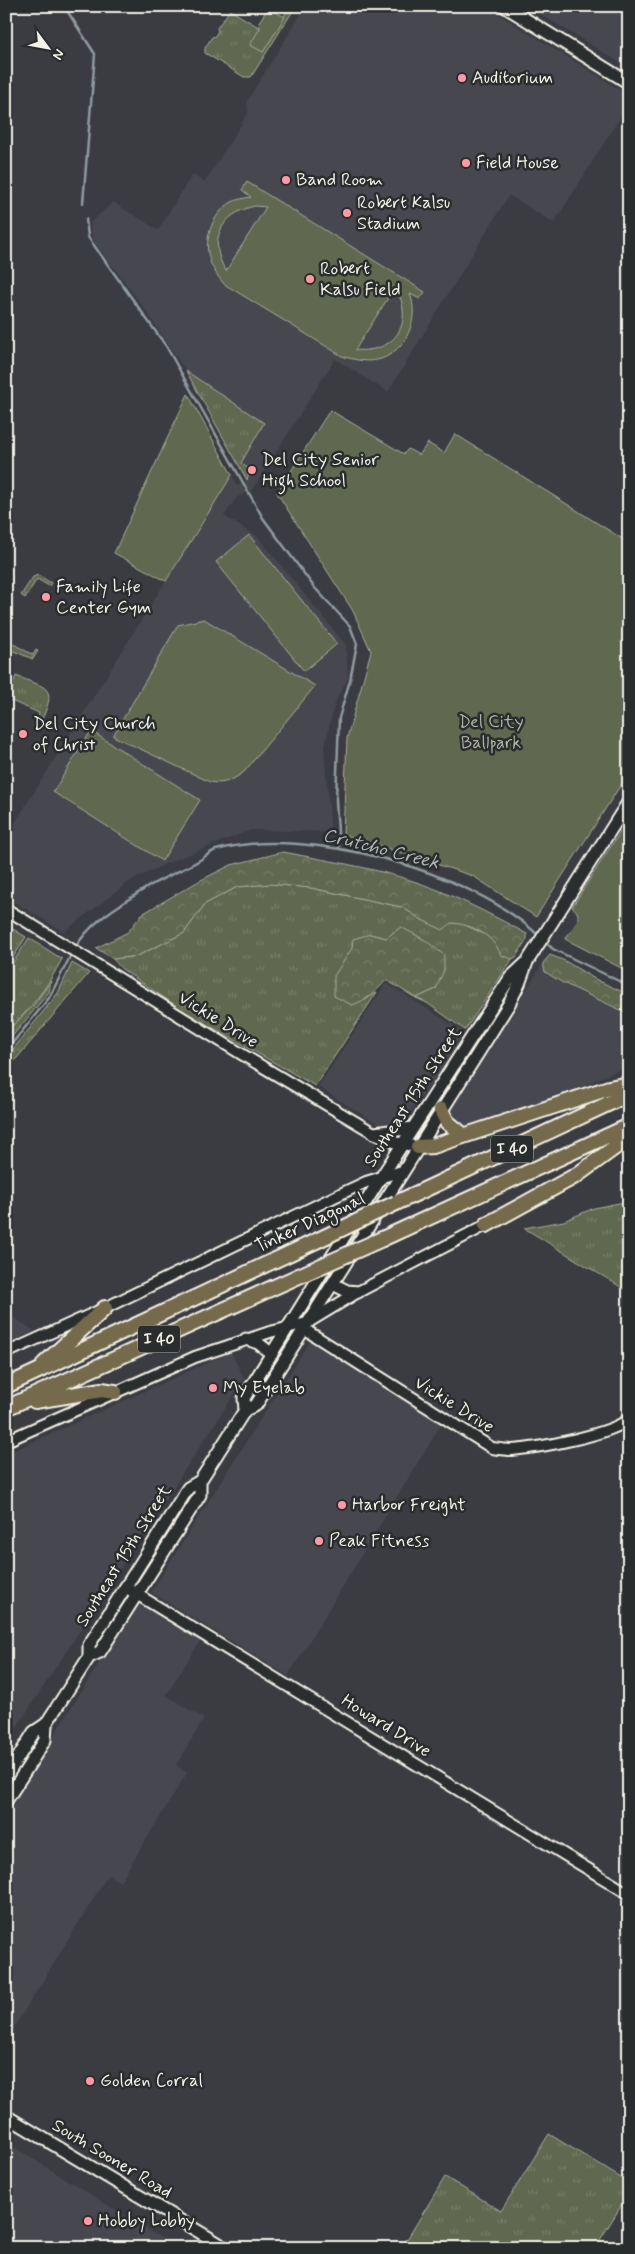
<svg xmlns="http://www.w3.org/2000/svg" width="635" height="2254" font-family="Mynerve,sans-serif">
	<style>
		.built { fill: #474650 }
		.grass { fill: url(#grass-tufts); stroke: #aaac9c }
		.forest { fill: url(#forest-crowns); stroke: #aaac9c }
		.park { fill: #61684f; stroke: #aaac9c; fill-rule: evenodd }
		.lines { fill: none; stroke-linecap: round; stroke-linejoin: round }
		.stream { stroke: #8f9b9f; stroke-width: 2.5 }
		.tertiary-casing { stroke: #f4f1e8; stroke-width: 14 }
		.secondary-casing { stroke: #f4f1e8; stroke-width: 15 }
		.motorway-casing { stroke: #f4f1e8; stroke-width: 18 }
		.tertiary { stroke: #2a2d2e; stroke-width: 10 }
		.secondary { stroke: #2a2d2e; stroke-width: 11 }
		.motorway { stroke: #746b4b; stroke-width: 14 }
		.motorway-bridge-casing { stroke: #f4f1e8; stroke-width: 18; stroke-linecap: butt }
		.motorway-bridge { stroke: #746b4b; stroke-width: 14 }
		.poi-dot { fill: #ff9aa2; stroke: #2a2d2e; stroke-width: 2 }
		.labels { text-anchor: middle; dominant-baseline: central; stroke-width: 5; stroke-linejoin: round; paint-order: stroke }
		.shield { fill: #2a2d2e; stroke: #b7b6b0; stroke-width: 1 }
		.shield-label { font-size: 16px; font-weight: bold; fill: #f4f1e8 }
		.poi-label { font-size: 18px; fill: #f4f1e8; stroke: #2a2d2e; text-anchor: start }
		.park-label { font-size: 18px; fill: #b2b3a3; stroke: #2a2d2e }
		.street-label { font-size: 18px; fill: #f4f1e8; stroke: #2a2d2e }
		.water-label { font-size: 19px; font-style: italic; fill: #b1b7b8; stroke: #2a2d2e }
	</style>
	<defs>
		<pattern id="grass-tufts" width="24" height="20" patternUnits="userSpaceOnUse" patternTransform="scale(1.25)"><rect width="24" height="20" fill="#61684f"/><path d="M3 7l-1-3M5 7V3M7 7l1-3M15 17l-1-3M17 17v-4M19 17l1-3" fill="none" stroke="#787e68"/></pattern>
		<pattern id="forest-crowns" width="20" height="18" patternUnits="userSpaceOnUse" patternTransform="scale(1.25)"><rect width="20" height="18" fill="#61684f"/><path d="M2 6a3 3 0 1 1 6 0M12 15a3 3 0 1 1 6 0" fill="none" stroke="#787e68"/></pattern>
	</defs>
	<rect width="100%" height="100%" fill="#3b3c42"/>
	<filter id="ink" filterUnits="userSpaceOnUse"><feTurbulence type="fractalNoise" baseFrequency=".02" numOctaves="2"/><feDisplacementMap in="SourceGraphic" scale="10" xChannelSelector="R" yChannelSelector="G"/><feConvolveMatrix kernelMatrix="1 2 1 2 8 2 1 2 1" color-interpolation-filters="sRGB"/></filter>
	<g filter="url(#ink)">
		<path class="built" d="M 306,6 L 485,6 L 627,94 L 629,103 L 554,223 L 509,195 L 388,392 L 335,359 L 252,490 L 237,497 L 224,516 L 258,537 L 346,645 L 348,678 L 335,702 L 324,749 L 331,832 L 251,830 L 172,861 L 130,881 L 64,932 L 6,897 L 6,837 L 232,475 L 237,486 L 247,480 L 186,371 L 142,305 L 92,239 L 90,223 L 113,202 L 158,230 L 192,175 L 205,182 L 248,113 L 247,101 Z
			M 527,6 L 629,6 L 629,68 Z
			M 543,963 L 629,1013 L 629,1065 L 581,1087 L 463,1128 L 446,1118 Z
			M 386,983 L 463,1031 L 449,1060 L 400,1126 L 385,1127 L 373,1121 L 318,1087 Z
			M 6,1313 L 35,1331 L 6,1344 Z
			M 310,1341 L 442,1423 L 288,1676 L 151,1592 Z
			M 231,1352 L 244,1379 L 6,1744 L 6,1454 Z
			M 138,1605 L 152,1609 L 201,1640 L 166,1695 L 204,1719 L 176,1765 L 187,1773 L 120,1882 L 108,1875 L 6,2041 L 6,1811 L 132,1611 Z
			M 6,2142 L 172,2245 L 170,2248 L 6,2248 Z"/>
		<path class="grass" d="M 290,6 L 296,6 L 251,77 L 244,77 L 205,53 L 205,48 L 212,37 L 215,36 L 218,31 L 217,28 L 230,10 L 260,28 L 263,52 Z
			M 186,371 L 264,423 L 241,463 L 250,470 L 247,480 Z
			M 38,575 L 51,583 L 49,586 L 37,579 L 25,598 L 21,595 L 33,577 Z
			M 8,641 L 33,655 L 36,650 L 38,651 L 33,659 L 6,648 Z
			M 16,676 C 45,688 58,685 42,719 L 38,717 L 39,713 L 9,700 L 11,694 L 9,692 Z
			M 270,884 L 311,888 L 402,907 L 422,920 L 463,924 L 486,935 L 513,958 L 465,1030 L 427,1003 L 416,998 L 436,989 L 386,938 L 370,934 L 364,1001 L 377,992 L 315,1086 L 182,1010 L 122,969 L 113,959 L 137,956 L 184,933 L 205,904 L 237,887 Z
			M 6,925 L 26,937 L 6,969 Z
			M 29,938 L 62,959 C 47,988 30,1010 6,1032 L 6,973 Z
			M 629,1201 L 629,1292 L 524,1228 L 564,1221 L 594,1208 Z
			M 549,2134 L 629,2183 L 629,2193 L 595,2248 L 418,2248 L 406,2241 L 445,2177 L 501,2211 Z"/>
		<path class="forest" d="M 283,852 C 335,862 389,870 438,890 C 469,903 498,918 527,934 L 527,939 L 516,957 L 512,959 L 501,955 C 493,935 472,924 451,923 L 443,930 L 422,920 L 402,907 L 311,888 L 270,884 L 237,887 L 205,904 L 184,933 L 137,956 L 113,959 L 96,948 L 128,932 L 142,914 L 199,881 L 231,865 Z
			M 401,927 L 425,940 L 444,955 L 444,970 L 436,989 L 416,998 L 386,980 C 376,992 367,1000 352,1005 L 334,996 L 334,976 L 352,948 L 353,939 L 370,934 L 386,938 Z
			M 550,955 L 565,961 L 595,979 L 629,995 L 629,1014 L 563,983 L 545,972 L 543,963 Z
			M 72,963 L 89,973 L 6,1071 L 6,1058 L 58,993 Z
			M 51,981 L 49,992 L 6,1044 L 6,1032 L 33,1006 Z"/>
		<path class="park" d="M 268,8 L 285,17 L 263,52 L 250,45 L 260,28 L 259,22 Z
			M 247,182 L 425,292 L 420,299 L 410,294 C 420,319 406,350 381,359 C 368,363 355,360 342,356 L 224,284 C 219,278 214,271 211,264 C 202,242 211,214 232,202 C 238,199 245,198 251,197 L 242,190 ZM 255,206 L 266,207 L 226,271 C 207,241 221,213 255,206 ZM 395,287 C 416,322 395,354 355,350 Z
			M 188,394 L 232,475 L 166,581 L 114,553 Z
			M 330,410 L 404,454 L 408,449 L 419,455 L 428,443 L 444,453 L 455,434 L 629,543 L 629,772 L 536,917 L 473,876 L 343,834 L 347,738 L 371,651 L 353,611 L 277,493 Z
			M 249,535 L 337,644 L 304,671 L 216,562 Z
			M 204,619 L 315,686 L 244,772 C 233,780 224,785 210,782 L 113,736 L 178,625 Z
			M 91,731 L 200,800 L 162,861 L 53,792 Z
			M 629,818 L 629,972 L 565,939 C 570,930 587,917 572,907 Z"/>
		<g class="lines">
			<path class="stream" d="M 64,6 L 95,54 L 83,203
				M 86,219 L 88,237 L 166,346 L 263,518 L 314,587 L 350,626 L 357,644 L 350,680 L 339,718 L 336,800 L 339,848
				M 544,941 L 553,949 L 629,986
				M 75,948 C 91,921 117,907 143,890 C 161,878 182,871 200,860 C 205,857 210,852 216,850 C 306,825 472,871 539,936
				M 6,1051 L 49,998 L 72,953"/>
			<defs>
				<path id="tertiary" d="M 6,909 L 248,1058 L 374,1133 L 394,1142 L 418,1147
					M 304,1329 L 492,1448 C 499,1449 506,1450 512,1450 C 537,1448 611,1435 629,1419
					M 6,1353 L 105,1308 L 336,1196 L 366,1182 L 402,1171
					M 6,1441 L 195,1357 L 270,1332 L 307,1323 L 358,1292 L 486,1225
					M 125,1587 L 629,1894"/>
				<path id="secondary" d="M 504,6 L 629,83
					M 374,1133 L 413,1128
					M 333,1284 L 347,1291 L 358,1292
					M 246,1339 L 258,1343 L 272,1354
					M 245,1410 L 244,1398 L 382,1176 L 510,978 L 527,962 L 629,801
					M 89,1657 L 100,1652 L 200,1495 L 200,1481 L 245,1410 L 256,1405 L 509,1004 L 519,984 L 527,962
					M 6,1777 L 34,1732 L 46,1724 L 89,1657 L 89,1645 L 188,1488 L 200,1481
					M 6,1801 L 45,1740 L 46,1724
					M 6,2116 L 226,2248"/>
				<path id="motorway" d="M 441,1110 L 447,1122 L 463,1135
					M 418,1147 L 433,1146 L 609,1088 L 629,1084
					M 396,1203 L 629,1094
					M 486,1225 L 577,1175 L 629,1137
					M 382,1239 L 629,1126
					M 44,1364 L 105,1308
					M 6,1386 L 316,1241
					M 35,1401 L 102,1390 L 115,1392
					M 6,1408 L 301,1275"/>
			</defs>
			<use href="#tertiary" class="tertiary-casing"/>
			<use href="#secondary" class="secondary-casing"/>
			<use href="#motorway" class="motorway-casing"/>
			<use href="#tertiary" class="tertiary"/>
			<use href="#secondary" class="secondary"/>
			<use href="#motorway" class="motorway"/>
			<defs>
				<path id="motorway-bridge" d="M 316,1241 L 396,1203
					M 301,1275 L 382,1239"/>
			</defs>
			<use href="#motorway-bridge" class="motorway-bridge-casing"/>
			<use href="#motorway-bridge" class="motorway-bridge"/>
		</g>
	</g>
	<g class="poi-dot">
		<circle cx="462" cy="78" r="5"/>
		<circle cx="466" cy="163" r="5"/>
		<circle cx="286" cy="180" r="5"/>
		<circle cx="347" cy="213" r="5"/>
		<circle cx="310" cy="279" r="5"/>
		<circle cx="252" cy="470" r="5"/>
		<circle cx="46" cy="597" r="5"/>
		<circle cx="23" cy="734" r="5"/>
		<circle cx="213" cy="1388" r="5"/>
		<circle cx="342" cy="1505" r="5"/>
		<circle cx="319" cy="1541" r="5"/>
		<circle cx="90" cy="2081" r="5"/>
		<circle cx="88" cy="2221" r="5"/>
	</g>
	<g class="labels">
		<g class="shield">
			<rect x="491" y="1135.5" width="42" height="27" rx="4"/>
			<rect x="138" y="1325.5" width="42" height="27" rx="4"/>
		</g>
		<g class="shield-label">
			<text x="512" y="1149">I 40</text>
			<text x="159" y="1339">I 40</text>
		</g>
		<g class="poi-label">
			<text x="472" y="78">Auditorium</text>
			<text x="476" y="163">Field House</text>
			<text x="296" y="180">Band Room</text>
			<text x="357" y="203">Robert Kalsu<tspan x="357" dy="21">Stadium</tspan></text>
			<text x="320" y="269">Robert<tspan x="320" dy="21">Kalsu Field</tspan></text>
			<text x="262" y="460">Del City Senior<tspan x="262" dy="21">High School</tspan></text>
			<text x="56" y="587">Family Life<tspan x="56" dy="21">Center Gym</tspan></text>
			<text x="33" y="724">Del City Church<tspan x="33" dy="21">of Christ</tspan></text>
			<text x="223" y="1388">My Eyelab</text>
			<text x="352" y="1505">Harbor Freight</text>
			<text x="329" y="1541">Peak Fitness</text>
			<text x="100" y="2081">Golden Corral</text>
			<text x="98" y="2221">Hobby Lobby</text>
		</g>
		<g class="park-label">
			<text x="491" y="722">Del City<tspan x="491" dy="21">Ballpark</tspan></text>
		</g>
		<g class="street-label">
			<text transform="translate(218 1020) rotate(32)">Vickie Drive</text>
			<text transform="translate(413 1097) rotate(-57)">Southeast 15th Street</text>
			<text transform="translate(310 1223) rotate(-25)">Tinker Diagonal</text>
			<text transform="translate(454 1405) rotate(32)">Vickie Drive</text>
			<text transform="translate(124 1556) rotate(-58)">Southeast 15th Street</text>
			<text transform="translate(386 1726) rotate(32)">Howard Drive</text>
			<text transform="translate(112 2159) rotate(31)">South Sooner Road</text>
		</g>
		<g class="water-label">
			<text transform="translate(381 849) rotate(14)">Crutcho Creek</text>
		</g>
	</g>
	<rect width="635" height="2254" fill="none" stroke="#2a2d2e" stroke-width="25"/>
	<rect x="12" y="12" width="610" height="2229" fill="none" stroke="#f4f1e8" stroke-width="2" filter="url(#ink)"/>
	<g transform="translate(48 48) rotate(122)" stroke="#2a2d2e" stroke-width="4" paint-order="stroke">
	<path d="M0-4L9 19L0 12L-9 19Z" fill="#f4f1e8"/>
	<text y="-8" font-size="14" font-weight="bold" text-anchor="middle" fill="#f4f1e8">N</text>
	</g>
</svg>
